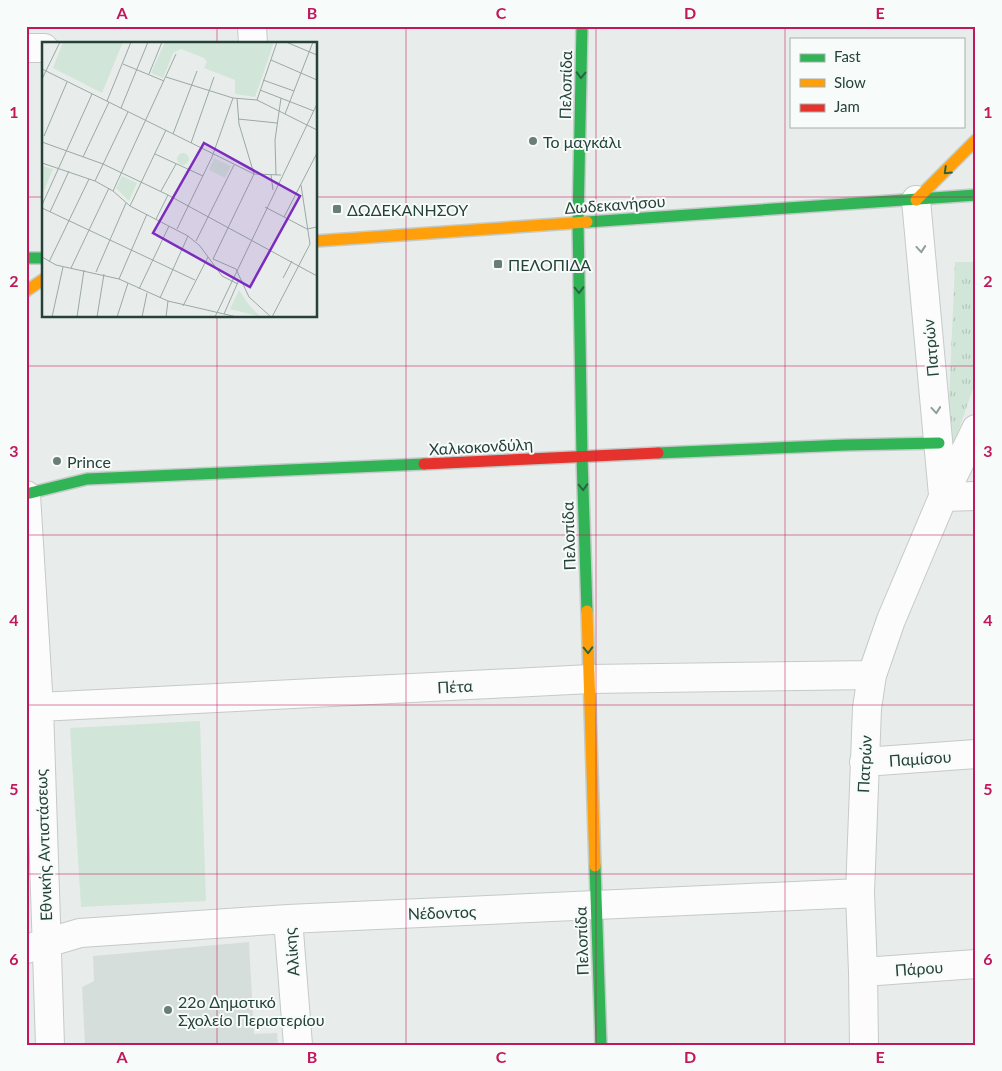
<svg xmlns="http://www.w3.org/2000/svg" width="1002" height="1071" font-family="Lato,sans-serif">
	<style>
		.built { fill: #d6dedb }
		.grass { fill: url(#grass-tufts) }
		.green { fill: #d1e6d8 }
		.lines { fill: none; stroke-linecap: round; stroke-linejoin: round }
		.street-casing { stroke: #c5cac8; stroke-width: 30 }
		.fast-casing { stroke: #c3cbc8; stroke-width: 14 }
		.slow-casing { stroke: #c3cbc8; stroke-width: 14 }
		.jam-casing { stroke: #c3cbc8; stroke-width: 14 }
		.street { stroke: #fcfcfc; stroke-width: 28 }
		.fast { stroke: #30b455; stroke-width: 11 }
		.slow { stroke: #ff9f0a; stroke-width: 11 }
		.jam { stroke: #e5322d; stroke-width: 11 }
		.oneway { stroke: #286442 }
		.oneway2 { stroke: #909f9b }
		.grid { fill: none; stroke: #c2185b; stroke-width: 1; stroke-opacity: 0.55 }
		.poi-dot { fill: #697e78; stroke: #f7fbf9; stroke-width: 2 }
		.labels { text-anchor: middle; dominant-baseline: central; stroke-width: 4; stroke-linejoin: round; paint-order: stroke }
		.street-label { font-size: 16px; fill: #24423a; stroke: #f7fbf9 }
		.poi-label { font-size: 16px; fill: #24423a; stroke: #f7fbf9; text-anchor: start }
		.inset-road { fill: none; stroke: #9aa9a4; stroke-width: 1 }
		.view { fill: #7b2cbf; fill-opacity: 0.15; stroke: #7b2cbf; stroke-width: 2.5 }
		.inset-edge { fill: none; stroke: #24423a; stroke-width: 2.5 }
		.neatline { fill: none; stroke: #c2185b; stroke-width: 2 }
		.grid-label { font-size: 16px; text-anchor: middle; font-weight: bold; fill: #c2185b }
	</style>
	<defs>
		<pattern id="grass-tufts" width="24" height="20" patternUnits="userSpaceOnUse" patternTransform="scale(1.25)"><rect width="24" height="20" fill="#d1e6d8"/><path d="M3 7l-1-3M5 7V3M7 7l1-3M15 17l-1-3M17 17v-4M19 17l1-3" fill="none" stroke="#b3c6ba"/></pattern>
	</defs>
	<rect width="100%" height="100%" fill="#e8edeb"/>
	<path class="built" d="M 249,942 L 254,1034 L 277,1033 L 278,1045 L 85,1045 L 82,987 L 94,981 L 93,956 Z"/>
	<path class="grass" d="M 955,262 L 976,262 L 976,380 L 949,458 L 948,423 Z"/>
	<path class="green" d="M 200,721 L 206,901 L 81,907 L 70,728 Z"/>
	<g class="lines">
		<defs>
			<path id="street" d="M 252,26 L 253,44
				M 26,48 L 44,48
				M 916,200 L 943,495
				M 26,495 L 39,707 L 50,1045
				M 943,497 L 976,496
				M 39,707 L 590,679 L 872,675
				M 864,762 L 976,754
				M 288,919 L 298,1045
				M 26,949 L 80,933 L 288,919 L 860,893
				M 863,972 L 976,964
				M 864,1045 L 863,972 L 860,893 L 867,708 L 872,675 L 891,620 L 943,497 L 976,429"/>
			<path id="fast" d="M 582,26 L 578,223 L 582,457 L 587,611
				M 587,222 L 976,195
				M 26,258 L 44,258
				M 658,453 L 846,445 L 939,443
				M 26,494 L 87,479 L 424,464
				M 595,866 L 601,1045"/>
			<path id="slow" d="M 916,200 L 976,140
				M 316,241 L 587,222
				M 26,291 L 44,279
				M 587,611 L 595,866"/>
			<path id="jam" d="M 424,464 L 658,453"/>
		</defs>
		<use href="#street" class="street-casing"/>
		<use href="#fast" class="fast-casing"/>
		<use href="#slow" class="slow-casing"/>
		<use href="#jam" class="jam-casing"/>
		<use href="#street" class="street"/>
		<use href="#fast" class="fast"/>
		<use href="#slow" class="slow"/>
		<use href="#jam" class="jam"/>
	</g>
	<defs><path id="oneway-chevron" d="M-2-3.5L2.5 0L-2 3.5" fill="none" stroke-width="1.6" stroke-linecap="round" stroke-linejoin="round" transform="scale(1.25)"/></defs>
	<g class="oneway">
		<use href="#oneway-chevron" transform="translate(581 75) rotate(91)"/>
		<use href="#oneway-chevron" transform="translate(947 171) rotate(136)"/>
		<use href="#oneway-chevron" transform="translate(579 290) rotate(89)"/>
		<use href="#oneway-chevron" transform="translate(583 487) rotate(88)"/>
		<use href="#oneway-chevron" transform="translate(588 650) rotate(88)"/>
	</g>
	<g class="oneway2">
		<use href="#oneway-chevron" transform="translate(921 249) rotate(85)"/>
		<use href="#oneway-chevron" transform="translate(936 410) rotate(85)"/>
	</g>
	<path class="grid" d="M 217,26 L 217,44M 406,26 L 406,1045M 596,26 L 596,1045M 785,26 L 785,1045M 26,197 L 44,197M 316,197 L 976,197M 217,316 L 217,1045M 26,366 L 976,366M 26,535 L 976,535M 26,705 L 976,705M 26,874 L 976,874"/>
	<g class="poi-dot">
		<circle cx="533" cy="141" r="5"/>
		<rect x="332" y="204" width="10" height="10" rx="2.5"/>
		<rect x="493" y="259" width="10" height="10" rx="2.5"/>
		<circle cx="57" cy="461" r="5"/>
		<circle cx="168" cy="1010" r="5"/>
	</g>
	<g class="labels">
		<g class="street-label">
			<text transform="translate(565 85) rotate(-89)">Πελοπίδα</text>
			<text transform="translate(615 204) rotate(-4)">Δωδεκανήσου</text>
			<text transform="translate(930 348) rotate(-95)">Πατρών</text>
			<text transform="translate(481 446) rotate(-3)">Χαλκοκονδύλη</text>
			<text transform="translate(568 536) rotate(-92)">Πελοπίδα</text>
			<text transform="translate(455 686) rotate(-3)">Πέτα</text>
			<text transform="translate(920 758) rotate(-4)">Παμίσου</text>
			<text transform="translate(864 764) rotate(-87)">Πατρών</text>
			<text transform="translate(43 845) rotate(-92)">Εθνικής Αντιστάσεως</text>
			<text transform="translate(442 912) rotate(-2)">Νέδοντος</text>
			<text transform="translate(581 941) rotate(-92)">Πελοπίδα</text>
			<text transform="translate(291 952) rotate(-95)">Αλίκης</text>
			<text transform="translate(919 968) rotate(-4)">Πάρου</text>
		</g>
		<g class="poi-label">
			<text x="543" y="141">Το μαγκάλι</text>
			<text x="347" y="209">ΔΩΔΕΚΑΝΗΣΟΥ</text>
			<text x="508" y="264">ΠΕΛΟΠΙΔΑ</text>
			<text x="67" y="461">Prince</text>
			<text x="178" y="1001">22ο Δημοτικό<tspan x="178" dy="18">Σχολείο Περιστερίου</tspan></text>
		</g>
	</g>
	<g transform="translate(42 42)">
		<rect width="275" height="275" fill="#e8edeb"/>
		<path d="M 123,0 L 232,0 L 218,41 L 209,40 L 193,30 L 193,38 L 162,26 L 165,20 L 162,16 L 139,7 L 131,11 L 121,36 L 109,31 Z" fill="#d1e6d8"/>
		<path d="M 21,0 L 81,0 L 60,51 L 11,26 ZM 206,10 L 209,10 L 211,40 L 218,41 L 213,55 L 193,52 L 193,30 L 207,38 ZM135 117a6 6 0 1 1 12 0a6 6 0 1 1-12 0ZM 172,116 L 189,124 L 183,136 L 167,128 ZM 0,124 L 11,127 L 0,154 ZM 80,134 L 95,141 L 87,159 L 74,146 ZM 197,248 L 207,263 L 219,275 L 188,267 Z" fill="#d1e6d8"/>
		<path class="inset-road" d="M 244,0 L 275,13M 229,18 L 275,38M 81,22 L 122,39M 0,27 L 212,132 L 239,133M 107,32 L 120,0M 124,35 L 191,56 L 215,58 L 275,88M 0,37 L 18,0M 221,38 L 252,49M 218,48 L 272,69M 215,58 L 235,0M 65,59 L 89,0M 79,66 L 106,0M 243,72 L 271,0M 196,77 L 235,81M 131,92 L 155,29M 2,94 L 25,40M 0,100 L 61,122 L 126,153 L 275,234M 149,101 L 172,35M 113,112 L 161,134M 41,115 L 67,60M 0,121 L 53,139 L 71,149 L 88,164 L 146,194 L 158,204 L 180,234 L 196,242M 229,133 L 231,148M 234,133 L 233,98 L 239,56M 53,139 L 86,70M 71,149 L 134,12M 119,149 L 134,122M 0,163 L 50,52M 88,164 L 124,88M 223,165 L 265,187 L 275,185M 0,166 L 153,238M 8,170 L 27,129M 242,175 L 275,111M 114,177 L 126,153M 135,187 L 170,115 L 191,56M 154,199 L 192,123M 0,215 L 14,223 L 77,237 L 126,259 L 195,275M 171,217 L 212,132 L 197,82 L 195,56M 171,217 L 194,227M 7,220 L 47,137M 29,226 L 67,146M 218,226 L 240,187M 194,227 L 207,255 L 229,275M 54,230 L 84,161M 241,236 L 250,219M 77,237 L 105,172M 97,247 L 127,184M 118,256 L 146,194M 141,264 L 166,215M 182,272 L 196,240M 10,275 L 21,225M 35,275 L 42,228M 55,275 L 62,232M 75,275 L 86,241M 100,275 L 105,251M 124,275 L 126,259M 173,275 L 275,62M 230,275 L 268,202 L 259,143"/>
		<path class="view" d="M 162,101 L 258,154 L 208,245 L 111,191 Z"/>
		<rect width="275" height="275" class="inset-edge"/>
	</g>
	<rect width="1002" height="1071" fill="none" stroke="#f7fbf9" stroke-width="55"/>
	<rect x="790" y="38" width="175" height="90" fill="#f7fbf9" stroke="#a3b1ad"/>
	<rect x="800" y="54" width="25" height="8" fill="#30b455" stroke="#a3b1ad"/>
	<text x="834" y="62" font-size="15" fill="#24423a">Fast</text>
	<rect x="800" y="79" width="25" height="8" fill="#ff9f0a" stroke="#a3b1ad"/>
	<text x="834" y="88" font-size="15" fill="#24423a">Slow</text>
	<rect x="800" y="104" width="25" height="8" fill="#e5322d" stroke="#a3b1ad"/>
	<text x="834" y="112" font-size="15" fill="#24423a">Jam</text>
	<rect x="28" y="28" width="946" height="1016" class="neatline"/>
	<g class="grid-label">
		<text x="122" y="19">A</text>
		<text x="312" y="19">B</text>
		<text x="501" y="19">C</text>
		<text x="690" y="19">D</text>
		<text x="880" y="19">E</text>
		<text x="14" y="118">1</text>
		<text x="988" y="118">1</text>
		<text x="14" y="287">2</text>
		<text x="988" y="287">2</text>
		<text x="14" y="457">3</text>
		<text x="988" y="457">3</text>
		<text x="14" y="626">4</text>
		<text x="988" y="626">4</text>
		<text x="14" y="795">5</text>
		<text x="988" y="795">5</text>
		<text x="14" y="965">6</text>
		<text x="988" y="965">6</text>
		<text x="122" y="1063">A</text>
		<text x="312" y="1063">B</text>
		<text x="501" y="1063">C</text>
		<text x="690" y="1063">D</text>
		<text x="880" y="1063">E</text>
	</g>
</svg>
